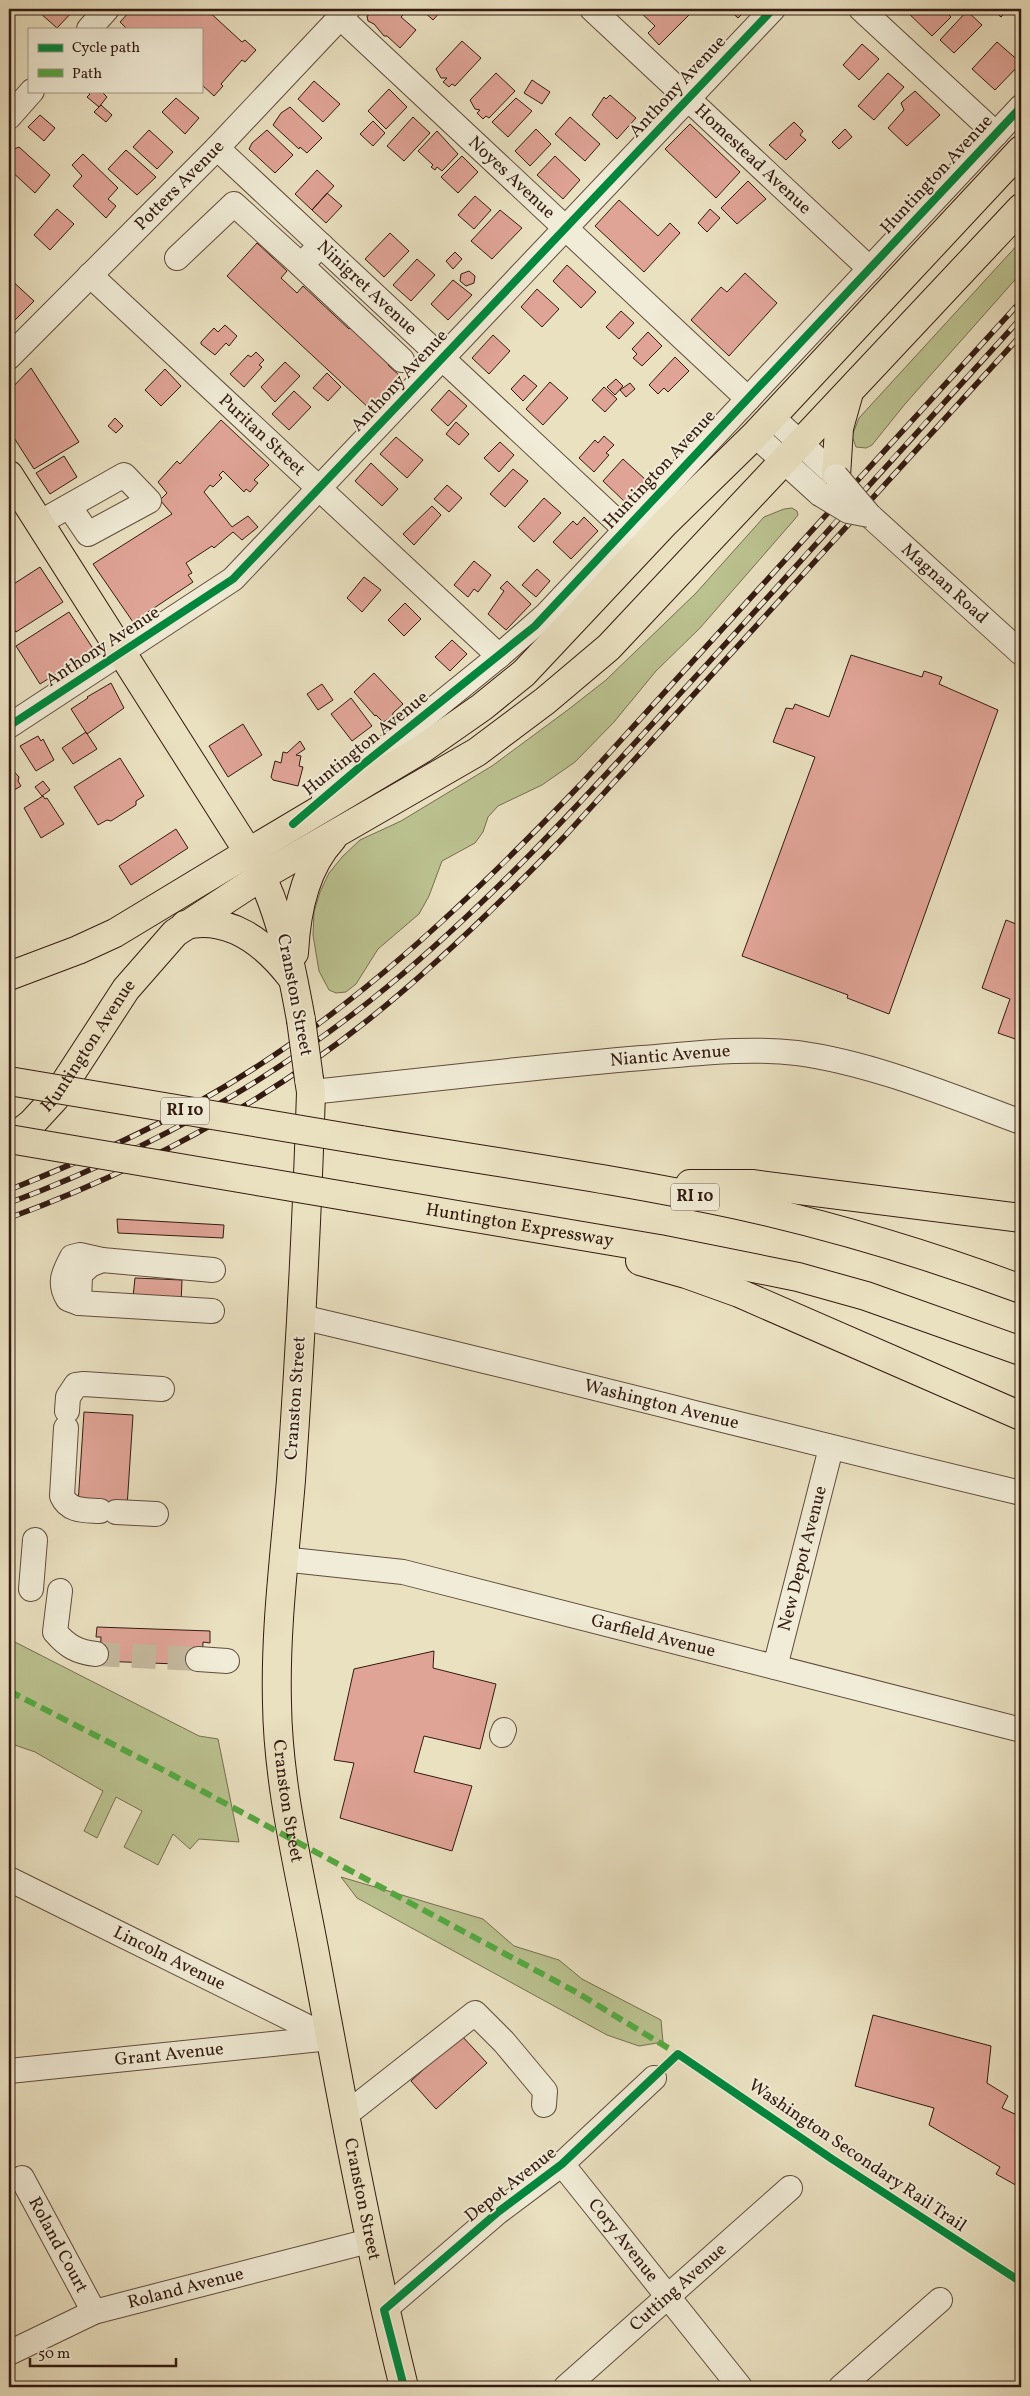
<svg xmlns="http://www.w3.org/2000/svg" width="1030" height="2396" font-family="Vollkorn,serif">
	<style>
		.green { fill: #bbc290; stroke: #776e50 }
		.building { fill: #e0a497; stroke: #331a11 }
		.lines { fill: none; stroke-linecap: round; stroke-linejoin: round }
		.minor-tunnel { stroke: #c5b99e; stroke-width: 24; stroke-dasharray: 24 12; stroke-linecap: butt }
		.minor-casing { stroke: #614c3d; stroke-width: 26 }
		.major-casing { stroke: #331a11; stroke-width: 30 }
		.highway-casing { stroke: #331a11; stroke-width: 30 }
		.minor { stroke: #f1ecd7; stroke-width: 24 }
		.major { stroke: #eae1c1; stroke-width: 28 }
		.highway { stroke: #eae1c1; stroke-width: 28 }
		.rail-casing { stroke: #331a11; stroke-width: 5.5 }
		.rail { stroke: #f1ecd7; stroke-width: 4; stroke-dasharray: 11; stroke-linecap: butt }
		.minor-bridge-casing { stroke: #614c3d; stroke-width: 26; stroke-linecap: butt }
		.major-bridge-casing { stroke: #331a11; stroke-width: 30; stroke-linecap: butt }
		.highway-bridge-casing { stroke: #331a11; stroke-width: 30; stroke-linecap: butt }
		.minor-bridge { stroke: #f1ecd7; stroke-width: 24 }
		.major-bridge { stroke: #eae1c1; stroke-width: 28 }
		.highway-bridge { stroke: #eae1c1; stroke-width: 28 }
		.quiet { stroke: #54a942; stroke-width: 6; stroke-dasharray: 12 6; stroke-linecap: butt }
		.cycleway-casing { stroke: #f1ecd7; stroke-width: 11 }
		.cycleway { stroke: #00873e; stroke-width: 8 }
		.labels { text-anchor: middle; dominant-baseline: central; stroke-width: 4; stroke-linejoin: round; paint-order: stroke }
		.shield { fill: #f1ecd7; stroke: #6c594c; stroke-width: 1 }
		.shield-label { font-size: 16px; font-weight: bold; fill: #331a11 }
		.street-label { font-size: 18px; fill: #331a11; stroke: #f1ecd7 }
	</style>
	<rect width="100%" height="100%" fill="#eae1c1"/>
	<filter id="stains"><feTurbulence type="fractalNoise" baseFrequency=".004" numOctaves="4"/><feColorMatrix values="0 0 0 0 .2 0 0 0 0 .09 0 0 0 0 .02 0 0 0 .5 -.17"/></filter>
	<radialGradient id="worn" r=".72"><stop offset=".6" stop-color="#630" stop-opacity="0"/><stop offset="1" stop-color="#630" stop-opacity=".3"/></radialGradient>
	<path class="green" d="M 1021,241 L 1021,273 L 905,404 L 872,445 L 866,448 L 856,447 L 852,436 L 859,418 Z
		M 792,508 L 797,511 L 798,515 L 794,520 L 700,628 L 656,671 L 614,722 L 575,762 L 542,785 L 498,806 L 488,817 L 483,832 L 475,843 L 442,861 L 429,896 L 419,914 L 378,949 L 356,984 L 346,992 L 336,993 L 329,990 L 319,971 L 313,935 L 314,912 L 320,892 L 329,873 L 343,856 L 360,840 L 401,821 L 492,766 L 569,709 L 606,680 L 696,593 L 764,517 L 784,509 Z
		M 9,1639 L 199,1736 L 218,1739 L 239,1842 L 199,1839 L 190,1849 L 173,1834 L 158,1865 L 124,1847 L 142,1811 L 116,1797 L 97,1838 L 84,1831 L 103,1791 L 35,1752 L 9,1743 Z
		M 341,1877 L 483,1919 L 514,1946 L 559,1960 L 582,1979 L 661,2020 L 663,2042 L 639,2046 L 607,2035 L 357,1898 Z"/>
	<path class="building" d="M 44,9 L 75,9 L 57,28 L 40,13 Z
		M 132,9 L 206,9 L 242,42 L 245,40 L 256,50 L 245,62 L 242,60 L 221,84 L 223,86 L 214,96 L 201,84 L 201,29 L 127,29 L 120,22 Z
		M 405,9 L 407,11 L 401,17 L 416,30 L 400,48 L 387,36 L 384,36 L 374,24 L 368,21 L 367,16 L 377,9 Z
		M 421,9 L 443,9 L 433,20 Z
		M 637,9 L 695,9 L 659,45 L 648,33 L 655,26 Z
		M 728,9 L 747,9 L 738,18 Z
		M 904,9 L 943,9 L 951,17 L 932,36 Z
		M 992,9 L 1009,9 L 1001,17 Z
		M 967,11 L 982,25 L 954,53 L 940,40 Z
		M 462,41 L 481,58 L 455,86 L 452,84 L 449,87 L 443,82 L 447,78 L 441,78 L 436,69 Z
		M 997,42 L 1021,63 L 995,90 L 972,69 Z
		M 862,44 L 879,59 L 859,80 L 843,65 Z
		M 496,73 L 515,91 L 489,118 L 486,116 L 483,119 L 477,113 L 480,110 L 475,109 L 470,100 Z
		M 888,73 L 904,87 L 874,120 L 858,106 Z
		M 532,80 L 550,92 L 542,104 L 524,93 Z
		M 314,81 L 340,104 L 323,122 L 298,99 Z
		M 389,89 L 407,107 L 386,129 L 368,111 Z
		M 86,91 L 101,91 L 107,97 L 99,107 L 87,97 L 90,94 Z
		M 915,91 L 940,115 L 907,146 L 888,128 L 904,110 L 901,103 Z
		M 610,95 L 636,118 L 617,139 L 592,115 L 604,97 L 606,99 Z
		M 176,98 L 199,118 L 185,134 L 162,112 Z
		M 516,98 L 532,111 L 508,137 L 492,122 Z
		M 101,105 L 112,115 L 106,122 L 94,112 Z
		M 290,107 L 322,138 L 307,153 L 300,147 L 299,149 L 273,125 L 281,113 Z
		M 40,115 L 55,128 L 44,141 L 28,127 Z
		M 413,117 L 430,133 L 404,161 L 387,146 Z
		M 570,117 L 600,144 L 585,161 L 555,134 Z
		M 373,121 L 385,133 L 373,146 L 360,134 Z
		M 794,122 L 803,131 L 800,135 L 806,140 L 786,160 L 769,145 Z
		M 690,124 L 740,172 L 716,198 L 665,149 Z
		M 536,129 L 551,144 L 530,166 L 515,151 Z
		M 845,129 L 852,137 L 839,149 L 832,142 Z
		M 149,130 L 173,152 L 157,169 L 133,147 Z
		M 267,130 L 293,155 L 275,173 L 249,149 L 252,143 Z
		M 437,131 L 458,154 L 442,171 L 437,167 L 435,170 L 431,167 L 433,165 L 418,151 Z
		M 19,147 L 50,175 L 35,193 L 9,169 L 9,151 Z
		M 126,150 L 156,177 L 137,195 L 108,169 Z
		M 83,154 L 118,188 L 108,199 L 116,206 L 106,218 L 73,186 L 82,176 L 72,165 Z
		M 462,156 L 478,172 L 458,193 L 441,177 Z
		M 555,156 L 580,180 L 563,199 L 537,175 Z
		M 317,170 L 334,186 L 312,210 L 295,194 Z
		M 748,181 L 766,199 L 737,224 L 721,208 Z
		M 327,193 L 342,206 L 326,223 L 312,210 Z
		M 475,196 L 491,210 L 474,229 L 458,215 Z
		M 619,200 L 658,236 L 670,223 L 680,233 L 644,272 L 595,226 Z
		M 57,209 L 74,224 L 50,250 L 34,235 Z
		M 710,209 L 720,218 L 707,232 L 698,223 Z
		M 500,210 L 522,228 L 492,259 L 471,241 Z
		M 390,233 L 409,251 L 384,277 L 365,259 Z
		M 257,243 L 287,271 L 281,278 L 297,293 L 303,286 L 349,329 L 352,326 L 390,362 L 388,365 L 401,377 L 371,410 L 227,276 Z
		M 455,252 L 462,259 L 453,269 L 446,261 Z
		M 417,259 L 435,275 L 411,301 L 393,285 Z
		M 567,265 L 596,292 L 581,308 L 553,281 Z
		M 469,271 L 475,276 L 474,283 L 466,286 L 460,281 L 461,274 Z
		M 745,273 L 777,303 L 729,356 L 691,320 L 721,287 L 727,292 Z
		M 9,278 L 34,301 L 9,326 Z
		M 453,280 L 472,295 L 448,320 L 431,304 Z
		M 537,289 L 559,309 L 542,327 L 521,307 Z
		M 621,311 L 634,323 L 619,339 L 606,327 Z
		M 225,325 L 237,336 L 229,346 L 226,343 L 215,355 L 201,344 L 201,342 L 214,328 L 218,332 Z
		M 648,332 L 662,346 L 642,366 L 633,358 L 637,354 L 632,349 Z
		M 493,335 L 510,351 L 489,374 L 472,358 Z
		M 256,352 L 264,360 L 259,365 L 262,367 L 244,387 L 230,374 L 248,355 L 251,357 Z
		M 675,357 L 689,371 L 668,392 L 664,388 L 658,394 L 649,385 Z
		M 285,362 L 300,376 L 275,402 L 261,387 Z
		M 31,368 L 79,442 L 34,469 L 9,430 L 9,391 Z
		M 165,369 L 181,386 L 161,406 L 145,390 Z
		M 327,373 L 341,387 L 328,401 L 313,388 Z
		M 524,375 L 537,386 L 523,401 L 511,389 Z
		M 616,379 L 623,386 L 615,395 L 607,387 Z
		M 550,382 L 568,398 L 543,425 L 526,409 Z
		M 630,383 L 635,389 L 626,397 L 620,390 Z
		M 604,387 L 617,399 L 605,412 L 592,400 Z
		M 449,390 L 467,406 L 448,426 L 431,410 Z
		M 294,391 L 311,407 L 289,430 L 272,414 Z
		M 115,418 L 123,426 L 116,433 L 108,426 Z
		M 221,420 L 269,465 L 254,480 L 258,483 L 250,492 L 246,489 L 244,492 L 223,471 L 219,475 L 222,478 L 213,487 L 210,485 L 204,492 L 232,527 L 248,516 L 258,527 L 242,540 L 233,532 L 214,548 L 212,546 L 186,563 L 192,573 L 188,575 L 193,582 L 133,622 L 93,564 L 172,514 L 160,500 L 167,493 L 158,482 L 177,461 L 180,464 Z
		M 456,422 L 469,434 L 459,445 L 446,434 Z
		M 604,436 L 614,445 L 606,453 L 609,455 L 594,472 L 579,458 L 595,440 L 598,443 Z
		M 396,437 L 423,460 L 407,478 L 380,454 Z
		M 500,442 L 514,455 L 499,472 L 484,458 Z
		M 64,456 L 77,477 L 50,494 L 36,473 Z
		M 623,459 L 646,480 L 625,502 L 603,481 Z
		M 371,463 L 398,489 L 382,506 L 355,481 Z
		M 513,469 L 528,481 L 505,507 L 490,494 Z
		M 447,485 L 462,498 L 449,512 L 434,499 Z
		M 544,498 L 561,513 L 534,542 L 518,527 Z
		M 432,506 L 441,515 L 414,545 L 403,534 Z
		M 584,517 L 598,531 L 571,559 L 553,542 L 573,521 L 577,525 Z
		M 474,561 L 491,575 L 478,592 L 474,589 L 468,597 L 454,585 Z
		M 40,567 L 63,602 L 16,632 L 11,625 L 9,627 L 9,587 Z
		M 537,569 L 550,581 L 536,597 L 522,585 Z
		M 364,577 L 381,590 L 362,612 L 347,598 Z
		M 507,581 L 531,604 L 506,630 L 488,614 L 504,591 L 500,588 Z
		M 405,603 L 421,619 L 404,636 L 388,620 Z
		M 69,612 L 94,650 L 40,684 L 16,646 Z
		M 452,640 L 467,654 L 450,671 L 435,657 Z
		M 851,655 L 922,677 L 924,671 L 942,677 L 939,684 L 998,710 L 889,1014 L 847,998 L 848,995 L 742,956 L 815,757 L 773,742 L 786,708 L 793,709 L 795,704 L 829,717 Z
		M 374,673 L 403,704 L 393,713 L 392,717 L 383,722 L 376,715 L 375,716 L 354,692 Z
		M 111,683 L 124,708 L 87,734 L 71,709 L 88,698 L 87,697 Z
		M 322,684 L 333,700 L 318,710 L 307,694 Z
		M 351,698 L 372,726 L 352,741 L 331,714 Z
		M 243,724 L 262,755 L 228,777 L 209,746 Z
		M 86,732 L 97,749 L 73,764 L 62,748 Z
		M 38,736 L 41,741 L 43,739 L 54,760 L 36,771 L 20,746 Z
		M 300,741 L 305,749 L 296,755 L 301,756 L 299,766 L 303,767 L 298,786 L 273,780 L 271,777 L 275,761 L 281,763 L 283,752 L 287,753 Z
		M 120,758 L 144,796 L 136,801 L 136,805 L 111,821 L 107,820 L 98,825 L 74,787 Z
		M 9,766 L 19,777 L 18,781 L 21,786 L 9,793 Z
		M 43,781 L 50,790 L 42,796 L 35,787 Z
		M 43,796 L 45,799 L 47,798 L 64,824 L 41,838 L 24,808 Z
		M 176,829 L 188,848 L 131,885 L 119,866 Z
		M 1006,920 L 1021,926 L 1021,1041 L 998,1033 L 1010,999 L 982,988 Z
		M 117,1219 L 224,1225 L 223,1238 L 118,1233 Z
		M 135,1278 L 182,1280 L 181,1304 L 133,1297 Z
		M 84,1412 L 133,1415 L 127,1507 L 78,1504 Z
		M 97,1627 L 210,1631 L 210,1643 L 203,1642 L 202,1665 L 100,1661 L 101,1637 L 96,1637 Z
		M 434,1651 L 433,1668 L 496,1684 L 480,1749 L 424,1736 L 414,1772 L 472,1786 L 452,1851 L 340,1818 L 354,1763 L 334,1760 L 354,1669 Z
		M 873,2015 L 991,2046 L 987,2083 L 1008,2096 L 1002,2108 L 1021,2117 L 1021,2188 L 996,2174 L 1000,2167 L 929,2125 L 934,2108 L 855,2086 Z
		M 461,2035 L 487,2063 L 436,2109 L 411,2081 Z"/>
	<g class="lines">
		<path class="minor-tunnel" d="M 96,1654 L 198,1659"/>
		<defs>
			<g id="minor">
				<path id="s1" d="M 592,9 L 870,269"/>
				<path d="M 861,9 L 996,134"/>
				<path id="s2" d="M 340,17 L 748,399"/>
				<path d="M 89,29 L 107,9"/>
				<path d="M 9,117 L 32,91"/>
				<path id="s3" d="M 217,148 L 626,530"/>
				<path d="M 177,258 L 234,204 L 301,265 L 321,245"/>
				<path d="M 301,265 L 402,360"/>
				<path id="s4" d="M 90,275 L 499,656"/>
				<path id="s5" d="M 9,357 L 217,148 L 348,9"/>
				<path d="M 772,417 L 836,476"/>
				<path d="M 755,435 L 820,494"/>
				<path id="s6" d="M 869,515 L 1021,653"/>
				<path d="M 39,523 L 124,475 L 149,501 L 88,534 L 69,506"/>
				<path d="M 9,726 L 233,579 L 773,9"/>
				<path d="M 324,798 L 499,656 L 547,614 L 1021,107"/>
				<path id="s7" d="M 311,1092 C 421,1081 532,1067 642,1058 C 693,1054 746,1047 797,1053 C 872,1063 951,1096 1021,1122"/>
				<path d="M 79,1303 L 80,1274 L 90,1265 L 102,1260"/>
				<path d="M 212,1311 L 79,1303 L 68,1299 C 58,1283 64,1272 72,1257 L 80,1255 L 102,1260 L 213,1270"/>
				<path id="s8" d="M 301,1317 C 542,1373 781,1436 1021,1493"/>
				<path d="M 67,1411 L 68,1397 L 76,1385 L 84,1384 L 162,1389"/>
				<path d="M 66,1428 L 62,1496 C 69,1512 85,1510 100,1511"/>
				<path d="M 116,1512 L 156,1514"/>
				<path id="s9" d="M 282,1559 L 403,1572 L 1021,1730"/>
				<path d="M 31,1589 L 35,1540"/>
				<path d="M 60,1591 L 55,1632 C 67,1646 77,1652 96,1654"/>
				<path d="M 198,1659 L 227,1661"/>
				<path id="s10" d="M 775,1667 L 831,1448"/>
				<path d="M 502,1735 L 504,1730"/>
				<path id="s11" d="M 9,1879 L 330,2038"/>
				<path id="s12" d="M 9,2071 L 330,2038"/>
				<path d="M 344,2116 L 475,2013 L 504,2042 L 545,2091 L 544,2105"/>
				<path id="s13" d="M 562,2164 L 740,2387"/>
				<path id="s14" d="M 22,2178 L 94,2312"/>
				<path d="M 384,2310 L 498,2212 L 562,2164 L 654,2078"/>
				<path id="s15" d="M 9,2353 L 94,2312 L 369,2241"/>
				<path id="s16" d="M 566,2387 L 790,2188"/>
				<path d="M 841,2387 L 940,2300"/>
			</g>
			<g id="major">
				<path d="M 9,475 L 254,861 C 281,911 291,965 301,1020"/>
				<path d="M 836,476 L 839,428 L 848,396"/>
				<path d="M 249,852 L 422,749 L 482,707 L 524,673 L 665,523 L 755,435 L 1021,150"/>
				<path d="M 185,925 C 230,915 266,944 292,978"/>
				<path d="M 294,953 C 296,914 305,868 332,839"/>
				<path id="s17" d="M 309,1079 L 311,1092 C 307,1222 300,1351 291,1480 C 285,1554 275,1628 277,1703 C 278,1786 299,1868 314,1949 C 341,2096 368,2242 404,2387"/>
				<path id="s18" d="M 9,1141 L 32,1123 L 55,1098 L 126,989 L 175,933 L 262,876 L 477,752 L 545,701 L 609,647 L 1021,208"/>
			</g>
			<g id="highway">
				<path d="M 9,976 L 78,950 L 115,933 L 249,852"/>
				<path d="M 361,1140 C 493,1162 626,1180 756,1209 C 846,1230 935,1257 1021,1289"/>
				<path d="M 690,1184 L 752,1184 L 1021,1218"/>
				<path id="s19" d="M 351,1197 L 659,1249 L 798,1277 L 866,1296 L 1021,1351"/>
				<path d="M 640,1261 L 686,1274 L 739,1293 L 1021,1416"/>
			</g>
		</defs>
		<use href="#minor" class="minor-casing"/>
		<use href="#major" class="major-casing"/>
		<use href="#highway" class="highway-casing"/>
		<use href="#minor" class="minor"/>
		<use href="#major" class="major"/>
		<use href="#highway" class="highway"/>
		<defs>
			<path id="rail" d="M 9,1190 C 74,1164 139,1136 200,1101 C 346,1019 466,904 581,784 L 1021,301
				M 9,1203 C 145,1152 274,1080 387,987 C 505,890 606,774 709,662 C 813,547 917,432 1021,318
				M 9,1218 C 137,1171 261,1105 368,1020 C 438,964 502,901 564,837 L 1021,335"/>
		</defs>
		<use href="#rail" class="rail-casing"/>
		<use href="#rail" class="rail"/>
		<defs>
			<path id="minor-bridge" d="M 836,476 L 869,515
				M 820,494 L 848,511 L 869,515"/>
			<path id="major-bridge" d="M 301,1020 L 309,1079"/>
			<path id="highway-bridge" d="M 9,1081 L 361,1140
				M 9,1139 L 351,1197"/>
		</defs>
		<use href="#minor-bridge" class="minor-bridge-casing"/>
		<use href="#major-bridge" class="major-bridge-casing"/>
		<use href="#highway-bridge" class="highway-bridge-casing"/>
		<use href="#minor-bridge" class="minor-bridge"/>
		<use href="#major-bridge" class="major-bridge"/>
		<use href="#highway-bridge" class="highway-bridge"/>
		<path class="quiet" d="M 9,1691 L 165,1771 L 576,1992 L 678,2054"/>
		<defs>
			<path id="cycleway" d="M 9,726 L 233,579 L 773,9
				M 293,824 L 361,766 L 535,626 L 1021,107
				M 404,2387 L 384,2310 L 498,2212 L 562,2164 L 678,2054 L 832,2159 L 1021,2282"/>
		</defs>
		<use href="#cycleway" class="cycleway-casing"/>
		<use href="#cycleway" class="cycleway"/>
	</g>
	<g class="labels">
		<g class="shield">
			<rect x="161" y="1097.5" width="48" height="27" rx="4"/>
			<rect x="671" y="1183.5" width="48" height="27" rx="4"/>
		</g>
		<g class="shield-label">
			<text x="185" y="1111">RI 10</text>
			<text x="695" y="1197">RI 10</text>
		</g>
		<g class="street-label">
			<text transform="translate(678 87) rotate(-47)">Anthony Avenue</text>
			<text stroke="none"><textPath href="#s1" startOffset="220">Homestead Avenue</textPath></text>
			<text transform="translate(937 175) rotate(-47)">Huntington Avenue</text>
			<text stroke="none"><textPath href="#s2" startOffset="235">Noyes Avenue</textPath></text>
			<text stroke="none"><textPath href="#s5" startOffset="242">Potters Avenue</textPath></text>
			<text stroke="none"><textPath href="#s3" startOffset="205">Ninigret Avenue</textPath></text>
			<text transform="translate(400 381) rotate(-47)">Anthony Avenue</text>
			<text stroke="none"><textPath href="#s4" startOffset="235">Puritan Street</textPath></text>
			<text transform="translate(660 470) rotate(-47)">Huntington Avenue</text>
			<text stroke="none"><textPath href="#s6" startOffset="102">Magnan Road</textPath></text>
			<text transform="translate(103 647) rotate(-33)">Anthony Avenue</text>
			<text transform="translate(366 744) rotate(-39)">Huntington Avenue</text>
			<text transform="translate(294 995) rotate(79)">Cranston Street</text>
			<text stroke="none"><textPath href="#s18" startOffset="125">Huntington Avenue</textPath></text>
			<text stroke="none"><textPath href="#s7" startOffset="361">Niantic Avenue</textPath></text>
			<text stroke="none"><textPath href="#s19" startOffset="171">Huntington Expressway</textPath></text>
			<text transform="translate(296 1398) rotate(-86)">Cranston Street</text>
			<text stroke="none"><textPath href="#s8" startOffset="371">Washington Avenue</textPath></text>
			<text stroke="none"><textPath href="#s10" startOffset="112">New Depot Avenue</textPath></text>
			<text stroke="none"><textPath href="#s9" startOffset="380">Garfield Avenue</textPath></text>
			<text stroke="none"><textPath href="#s17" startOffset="724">Cranston Street</textPath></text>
			<text stroke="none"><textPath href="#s11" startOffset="179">Lincoln Avenue</textPath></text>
			<text stroke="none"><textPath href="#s12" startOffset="161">Grant Avenue</textPath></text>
			<text transform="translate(857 2156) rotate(34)">Washington Secondary Rail Trail</text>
			<text transform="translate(511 2185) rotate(-38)">Depot Avenue</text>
			<text stroke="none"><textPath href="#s17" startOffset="1129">Cranston Street</textPath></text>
			<text stroke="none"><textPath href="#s13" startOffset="98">Cory Avenue</textPath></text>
			<text stroke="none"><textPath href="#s14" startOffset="76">Roland Court</textPath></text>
			<text stroke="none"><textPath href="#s15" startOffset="189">Roland Avenue</textPath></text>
			<text stroke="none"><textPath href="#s16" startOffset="150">Cutting Avenue</textPath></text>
		</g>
	</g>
	<rect width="1030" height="2396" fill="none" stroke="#eae1c1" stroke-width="30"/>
	<rect x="10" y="10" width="1010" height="2376" fill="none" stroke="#331a11" stroke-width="2.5"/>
	<rect x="15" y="15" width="1000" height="2366" fill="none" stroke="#331a11"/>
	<rect x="28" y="28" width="175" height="65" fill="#f1ecd7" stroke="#a59888"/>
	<rect x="38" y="44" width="25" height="8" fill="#00873e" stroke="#a59888"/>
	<text x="72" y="52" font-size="15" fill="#331a11">Cycle path</text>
	<rect x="38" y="69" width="25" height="8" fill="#54a942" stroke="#a59888"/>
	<text x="72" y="78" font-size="15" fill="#331a11">Path</text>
	<path d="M30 2358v8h146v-8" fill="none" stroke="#331a11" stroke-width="2.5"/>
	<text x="38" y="2358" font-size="15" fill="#331a11" stroke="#f1ecd7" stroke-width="4" paint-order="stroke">50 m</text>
	<rect width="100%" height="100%" filter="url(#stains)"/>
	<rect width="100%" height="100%" fill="url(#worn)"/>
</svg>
